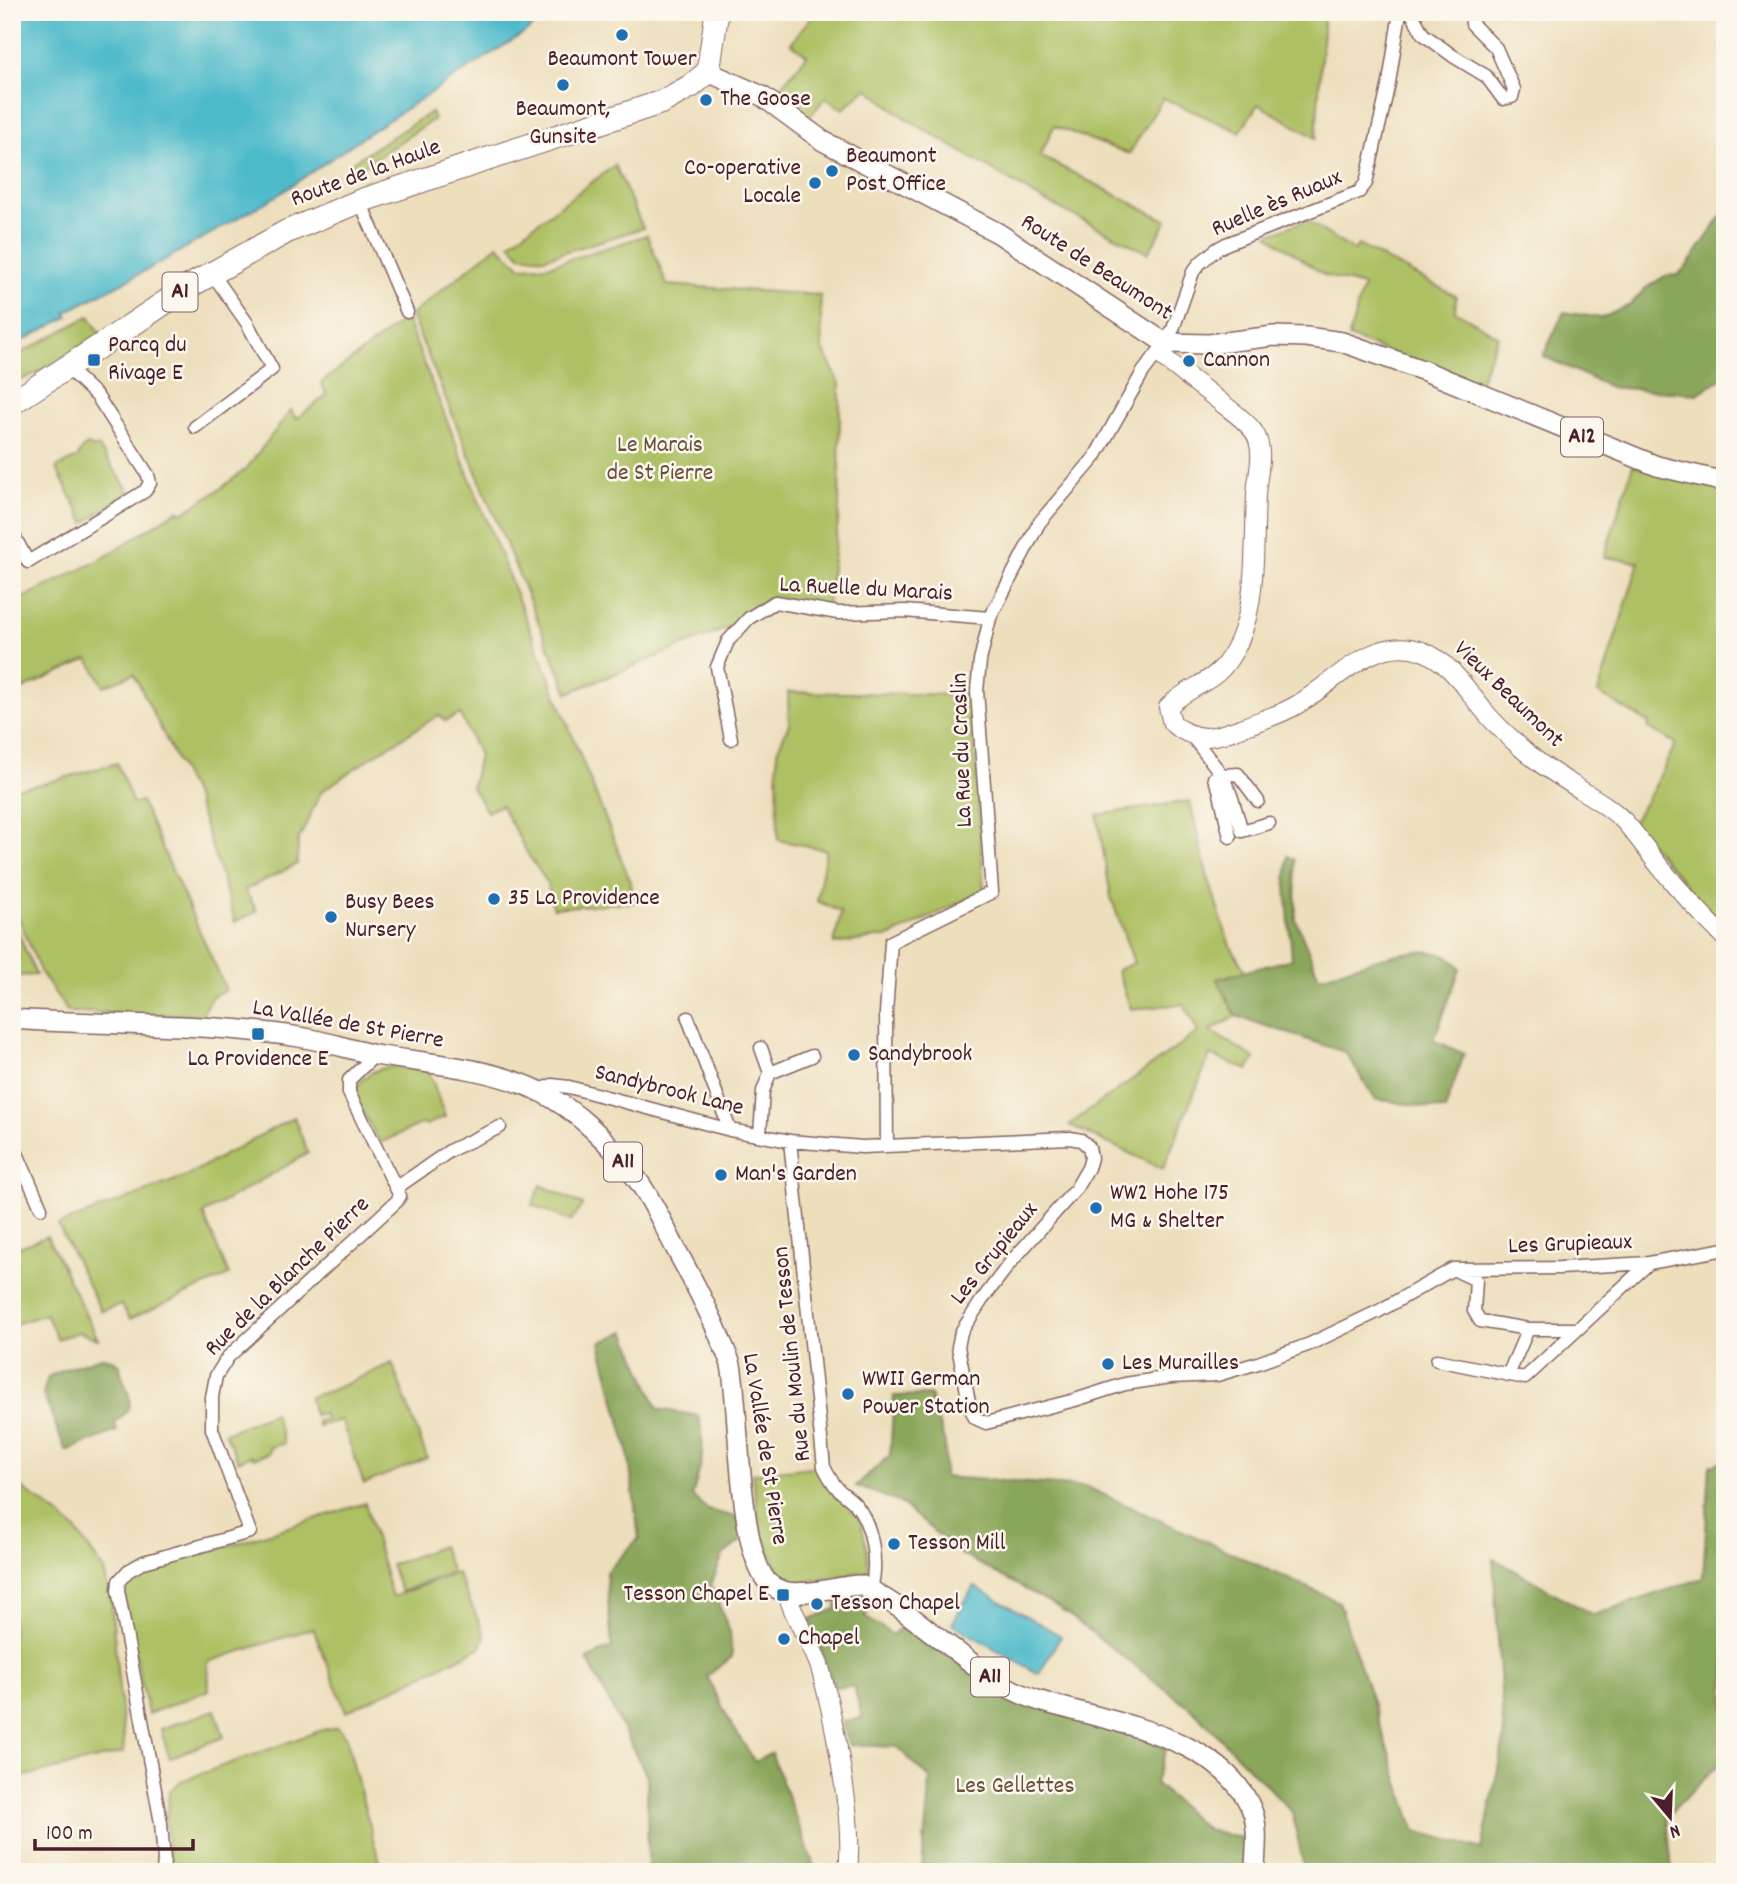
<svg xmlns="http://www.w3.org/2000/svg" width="1737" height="1884" font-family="Dekko,sans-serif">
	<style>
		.green { fill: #adc064; stroke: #7c7048; stroke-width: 2 }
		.forest { fill: #8aa65a; stroke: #6a6242; stroke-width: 2 }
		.water { fill: #4ebaca; stroke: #4c6c7a; stroke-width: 2 }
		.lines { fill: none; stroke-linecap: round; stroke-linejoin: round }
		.street-casing { stroke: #83625e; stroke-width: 15 }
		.secondary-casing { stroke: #83625e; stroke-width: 20 }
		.primary-casing { stroke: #83625e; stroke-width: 22 }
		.highway-casing { stroke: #83625e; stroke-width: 25 }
		.street { stroke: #fff; stroke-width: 12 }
		.secondary { stroke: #fff; stroke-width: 18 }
		.primary { stroke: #fff; stroke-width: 19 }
		.highway { stroke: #fff; stroke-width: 23 }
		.poi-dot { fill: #1f6fb2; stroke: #fbf7ec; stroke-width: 2.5 }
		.labels { text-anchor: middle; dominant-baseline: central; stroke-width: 5; stroke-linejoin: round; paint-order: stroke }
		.shield { fill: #fbf7ec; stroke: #7f6065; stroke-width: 2 }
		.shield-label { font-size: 23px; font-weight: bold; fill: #4a1f2b }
		.poi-label { font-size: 24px; fill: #4a1f2b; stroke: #fbf7ec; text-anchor: start }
		.street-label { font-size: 24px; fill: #4a1f2b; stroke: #fbf7ec }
		.park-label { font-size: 24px; fill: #684f3c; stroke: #fbf7ec }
	</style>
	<rect width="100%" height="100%" fill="#fbf7ec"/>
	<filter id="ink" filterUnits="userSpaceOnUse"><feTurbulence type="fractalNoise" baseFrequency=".0143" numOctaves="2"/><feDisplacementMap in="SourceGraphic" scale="14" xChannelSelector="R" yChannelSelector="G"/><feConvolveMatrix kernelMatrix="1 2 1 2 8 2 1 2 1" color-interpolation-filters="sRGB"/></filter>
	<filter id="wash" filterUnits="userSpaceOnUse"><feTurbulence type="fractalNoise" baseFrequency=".00686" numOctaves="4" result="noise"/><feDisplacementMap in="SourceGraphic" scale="28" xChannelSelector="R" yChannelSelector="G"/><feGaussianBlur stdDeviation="1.57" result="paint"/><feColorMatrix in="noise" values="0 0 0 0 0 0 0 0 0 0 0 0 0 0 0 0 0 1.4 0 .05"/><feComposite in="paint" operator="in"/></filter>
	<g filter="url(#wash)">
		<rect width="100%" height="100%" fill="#eddebc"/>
		<path class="green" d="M 815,12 L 1324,12 L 1316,138 L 1258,104 L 1240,132 L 1163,98 L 1129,154 L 1054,126 L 1040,156 L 1167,221 L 1148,253 L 1041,199 L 905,118 L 867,88 L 843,109 L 825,98 L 806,121 L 773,97 L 807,55 L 791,43 Z
			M 431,112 L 434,119 L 355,172 L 351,163 Z
			M 615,165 L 643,228 L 545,258 L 520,255 L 510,243 Z
			M 1306,220 L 1354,251 L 1358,245 L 1456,296 L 1455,311 L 1498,336 L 1477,387 L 1349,337 L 1363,286 L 1324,275 L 1268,235 Z
			M 647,235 L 667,285 L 820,295 L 822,347 L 840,384 L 839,514 L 827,606 L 772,597 L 732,626 L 568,693 L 411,315 L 498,245 L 521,267 L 548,266 Z
			M 89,316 L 101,335 L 37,373 L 12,384 L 12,358 Z
			M 406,318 L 629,878 L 636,902 L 553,908 L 547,882 L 529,856 L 501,805 L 487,812 L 472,787 L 479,755 L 460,714 L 445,721 L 439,715 L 370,758 L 321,792 L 298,841 L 297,864 L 245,890 L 257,911 L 235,922 L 221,875 L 196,800 L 134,674 L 104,686 L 88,659 L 12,694 L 12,603 L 100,560 L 178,510 L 182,513 L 220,489 L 246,469 L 291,410 L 296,419 L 327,395 L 321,383 Z
			M 88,445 L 94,448 L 98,446 L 129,491 L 85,523 L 56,468 L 77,458 L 83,448 Z
			M 1633,465 L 1725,488 L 1725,930 L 1632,823 L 1652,792 L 1676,743 L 1648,728 L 1649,723 L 1598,693 L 1639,562 L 1604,557 Z
			M 788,692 L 971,695 L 984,891 L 891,936 L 834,944 L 841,912 L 817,901 L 826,850 L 778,840 L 777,751 L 789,724 Z
			M 117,763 L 133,804 L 141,801 L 226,990 L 212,996 L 202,1015 L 68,1012 L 40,971 L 12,901 L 12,789 L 46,783 Z
			M 1190,801 L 1207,874 L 1229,943 L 1245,971 L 1217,979 L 1236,1016 L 1210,1031 L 1255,1058 L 1248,1070 L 1210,1055 L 1163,1169 L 1069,1125 L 1198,1032 L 1184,1004 L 1131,1009 L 1117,970 L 1134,963 L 1111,897 L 1097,815 Z
			M 12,918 L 36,975 L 12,976 Z
			M 395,1066 L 429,1071 L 445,1117 L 426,1125 L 421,1124 L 380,1143 L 353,1094 C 363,1073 374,1069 395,1066 Z
			M 294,1117 L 308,1153 L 203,1214 L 229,1275 L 130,1319 L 121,1305 L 101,1311 L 58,1225 L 186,1176 Z
			M 541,1185 L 583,1205 L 571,1221 L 532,1205 Z
			M 47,1236 L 98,1339 L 79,1332 L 57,1339 L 46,1314 L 15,1324 L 15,1332 L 12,1333 L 12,1250 Z
			M 392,1363 L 427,1458 L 364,1484 L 341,1420 L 318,1426 L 317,1421 L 325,1419 L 323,1413 L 314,1415 L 309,1397 L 332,1390 Z
			M 274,1413 L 284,1443 L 269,1448 L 270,1453 L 253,1458 L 252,1455 L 238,1461 L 225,1433 Z
			M 819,1466 L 827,1487 L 860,1519 L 866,1544 L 869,1571 L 795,1583 L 785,1580 L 779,1573 L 760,1528 L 752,1474 Z
			M 12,1481 L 58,1514 L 76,1530 L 104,1570 L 111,1602 L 124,1742 L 123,1753 L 12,1779 Z
			M 365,1503 L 392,1597 L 457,1573 L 485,1635 L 481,1647 L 346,1712 L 313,1628 L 208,1662 L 209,1690 L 148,1714 L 125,1605 L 124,1586 L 138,1572 L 169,1560 L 225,1547 Z
			M 442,1546 L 452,1572 L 401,1592 L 391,1565 Z
			M 215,1710 L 224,1737 L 169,1758 L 161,1729 Z
			M 338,1727 L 347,1739 L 354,1768 L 382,1872 L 170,1872 L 166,1821 L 169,1792 L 181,1781 L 322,1730 Z"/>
		<path class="forest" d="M 1725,211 L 1725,376 L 1697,394 L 1610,387 L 1543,356 L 1564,312 L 1602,318 L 1630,305 L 1646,288 L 1665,276 L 1678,275 L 1687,266 Z
			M 1288,856 L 1295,860 L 1296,920 L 1319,977 C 1351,969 1440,929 1460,969 L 1434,1040 L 1464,1054 L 1445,1110 L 1375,1099 L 1345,1052 L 1236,1016 L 1217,979 L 1292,959 L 1286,885 Z
			M 625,1331 L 658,1409 L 698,1416 C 707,1449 701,1465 692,1496 L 708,1510 L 740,1518 L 742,1540 L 723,1555 L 711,1585 L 730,1632 L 732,1657 L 707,1676 L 729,1720 L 755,1762 L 771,1753 L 816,1871 L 814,1872 L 648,1872 L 647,1776 L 587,1659 L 612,1647 L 606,1572 L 639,1538 L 628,1451 L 600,1343 Z
			M 101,1357 L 112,1359 L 120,1366 C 120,1380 136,1398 127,1410 C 124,1415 119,1419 115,1423 L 117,1431 L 66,1451 L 43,1394 L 48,1377 L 62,1370 Z
			M 930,1395 L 945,1444 L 944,1477 L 1087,1487 L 1339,1602 L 1415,1831 L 1482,1849 L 1504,1739 L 1493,1558 L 1593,1615 L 1703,1578 L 1710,1466 L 1725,1460 L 1725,1758 L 1667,1816 L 1672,1872 L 1305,1872 L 1292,1812 L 1193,1710 L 1058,1607 L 961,1554 L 899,1502 L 856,1486 L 890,1455 L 894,1396 Z
			M 857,1592 L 875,1600 L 865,1617 L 893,1635 L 906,1621 L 999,1695 L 1122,1728 L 1166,1749 L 1155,1783 L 1207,1830 L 1245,1839 L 1243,1872 L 919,1872 L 922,1866 L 930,1778 L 897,1747 L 849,1745 L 842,1721 L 862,1718 L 854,1686 L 834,1687 L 810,1619 L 836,1609 L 837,1593 Z"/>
		<path class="water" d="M 12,12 L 551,12 L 530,29 L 370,132 L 278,195 L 154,266 L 66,312 L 68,317 L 12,346 Z
			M 974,1586 L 1061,1636 L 1039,1674 L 952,1624 Z"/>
	</g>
	<g filter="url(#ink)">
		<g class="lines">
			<defs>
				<path id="street" d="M 1411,12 L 1423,34 L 1453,56 L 1486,76 L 1503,99 L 1512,97 L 1514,89 L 1496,48 L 1472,24 L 1471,12
					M 360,201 L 407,312
					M 195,427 L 272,369 L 247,323 L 212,273
					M 12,532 L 28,562 L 145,491 L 150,483 L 148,475 L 97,396 L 67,368
					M 1191,735 L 1222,775 L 1231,795 L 1242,831 L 1269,823
					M 731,739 L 717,667 L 728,641 L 749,618 L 775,602 L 838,613 L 904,611 L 990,618
					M 1230,837 L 1219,789 L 1214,778 L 1222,775 L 1238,774 L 1258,801
					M 688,1018 L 730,1130
					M 770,1073 L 812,1056
					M 539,1091 L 552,1085 L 569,1087 L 730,1130 L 790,1141 L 862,1147 L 1070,1138 L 1081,1140 L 1089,1147 L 1091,1158 L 1088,1168 L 1075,1190 L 1010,1263 L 982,1300 L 961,1332 L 958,1347 L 970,1407 L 975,1418 L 986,1423 L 1075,1400 L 1125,1384 L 1171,1377 L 1217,1375 L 1258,1363 L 1310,1344 L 1379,1311 L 1453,1269 L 1560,1268 L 1649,1263 L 1725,1249
					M 760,1135 L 763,1091 L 770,1073 L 761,1048
					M 790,1141 L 824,1467 C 828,1475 832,1483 839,1490 C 844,1495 851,1499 856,1505 C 873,1526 878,1563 871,1590
					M 12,1142 L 41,1208
					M 887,1146 L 886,1013 L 891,942 L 992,892 L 977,691 L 980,661 L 990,618 L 1039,523 L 1095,457 L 1143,372 L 1165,343 L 1173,329 L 1193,272 L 1200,263 L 1217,249 L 1226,244 L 1359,192 L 1366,183 L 1389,83 L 1400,12
					M 396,1188 L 451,1150 L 500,1127
					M 1457,1271 L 1476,1280 L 1474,1311 L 1480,1321 L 1528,1329
					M 1437,1360 L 1525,1378 L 1649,1263
					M 1508,1375 L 1528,1329 L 1577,1329
					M 163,1872 L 164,1860 L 161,1823 L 118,1590 L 119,1581 L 128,1571 L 144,1562 L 250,1532 L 212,1429 L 212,1397 L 216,1376 L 228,1357 L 397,1201 L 400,1196 L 349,1093 L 349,1080 L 375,1055"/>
				<path id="secondary" d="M 1165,343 L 1163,357 C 1181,372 1200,386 1218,400 C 1230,410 1245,419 1254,432 C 1266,451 1257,474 1256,495 C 1253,548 1260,618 1227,662 C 1213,683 1185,688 1168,707 L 1172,723 C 1199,745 1216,737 1246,726 C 1264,719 1283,714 1300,703 C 1335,682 1375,633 1422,651 C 1450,661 1468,692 1486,713 C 1495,724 1506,734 1516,743 C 1534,761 1559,776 1581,790 C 1596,799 1611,808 1624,821 C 1637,835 1648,852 1660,867 C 1680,891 1702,915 1725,938
					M 787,1593 C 794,1620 813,1644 821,1671 C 829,1700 835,1730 840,1760 C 846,1797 852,1834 848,1872"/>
				<path id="primary" d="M 708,72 L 762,96 L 823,141 L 998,233 L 1165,343 L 1209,344 L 1274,336 L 1306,337 L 1342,342 L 1425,371 L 1657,466 L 1725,482
					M 12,1019 C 108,1026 205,1022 299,1037 C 327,1041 354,1051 381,1056 C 433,1064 490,1068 539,1091 C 577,1110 611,1144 636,1178 C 653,1200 664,1227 677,1251 C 693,1281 710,1311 722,1343 C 725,1350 729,1358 731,1365 C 740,1409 737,1562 772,1586 C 793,1601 834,1586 860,1585 L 871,1590 L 901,1609 L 994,1680 C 1008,1688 1022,1695 1037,1700 C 1106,1722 1225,1735 1253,1813 C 1259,1831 1255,1853 1255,1872"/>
				<path id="highway" d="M 12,403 L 103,344 L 188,287 L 286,232 L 360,201 L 662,102 L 691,86 L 708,72 L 717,12"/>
			</defs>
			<use href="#street" class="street-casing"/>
			<use href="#secondary" class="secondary-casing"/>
			<use href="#primary" class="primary-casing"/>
			<use href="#highway" class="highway-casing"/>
			<use href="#street" class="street"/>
			<use href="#secondary" class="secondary"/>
			<use href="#primary" class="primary"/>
			<use href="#highway" class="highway"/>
		</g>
	</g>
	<g class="poi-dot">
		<circle cx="622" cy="35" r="7"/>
		<circle cx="563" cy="85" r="7"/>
		<circle cx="706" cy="100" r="7"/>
		<circle cx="832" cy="171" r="7"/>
		<circle cx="815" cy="183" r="7"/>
		<rect x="87" y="353" width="14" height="14" rx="3.5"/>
		<circle cx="1189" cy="361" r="7"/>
		<circle cx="494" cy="899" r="7"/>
		<circle cx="331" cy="917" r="7"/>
		<rect x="251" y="1027" width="14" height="14" rx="3.5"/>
		<circle cx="854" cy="1055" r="7"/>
		<circle cx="721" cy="1175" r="7"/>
		<circle cx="1096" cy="1208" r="7"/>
		<circle cx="1108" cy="1364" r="7"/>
		<circle cx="848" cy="1394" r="7"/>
		<circle cx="894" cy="1544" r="7"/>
		<rect x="776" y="1588" width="14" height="14" rx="3.5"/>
		<circle cx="817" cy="1604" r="7"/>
		<circle cx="784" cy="1639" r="7"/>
	</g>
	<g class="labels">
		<g class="shield">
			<rect x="162.5" y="272.5" width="35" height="39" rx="5"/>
			<rect x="1561" y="417.5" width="42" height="39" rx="5"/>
			<rect x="604" y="1142.5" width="38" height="39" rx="5"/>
			<rect x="971" y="1657.5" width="38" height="39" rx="5"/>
		</g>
		<g class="shield-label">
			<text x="180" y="292">A1</text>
			<text x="1582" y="437">A12</text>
			<text x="623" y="1162">A11</text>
			<text x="990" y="1677">A11</text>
		</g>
		<g class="poi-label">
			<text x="622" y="60" text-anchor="middle">Beaumont Tower</text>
			<text x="720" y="100">The Goose</text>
			<text x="563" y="110" text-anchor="middle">Beaumont,<tspan x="563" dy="28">Gunsite</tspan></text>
			<text x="846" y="157">Beaumont<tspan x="846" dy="28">Post Office</tspan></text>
			<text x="801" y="169" text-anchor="end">Co-operative<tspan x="801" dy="28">Locale</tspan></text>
			<text x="108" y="346">Parcq du<tspan x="108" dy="28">Rivage E</tspan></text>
			<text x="1203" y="361">Cannon</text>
			<text x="508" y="899">35 La Providence</text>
			<text x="345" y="903">Busy Bees<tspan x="345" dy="28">Nursery</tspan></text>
			<text x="868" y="1055">Sandybrook</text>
			<text x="258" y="1060" text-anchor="middle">La Providence E</text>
			<text x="735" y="1175">Man's Garden</text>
			<text x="1110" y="1194">WW2 Hohe 175<tspan x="1110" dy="28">MG &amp; Shelter</tspan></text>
			<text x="1122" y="1364">Les Murailles</text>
			<text x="862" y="1380">WWII German<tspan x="862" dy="28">Power Station</tspan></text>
			<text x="908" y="1544">Tesson Mill</text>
			<text x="769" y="1595" text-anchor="end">Tesson Chapel E</text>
			<text x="831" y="1604">Tesson Chapel</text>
			<text x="798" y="1639">Chapel</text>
		</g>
		<g class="street-label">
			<text transform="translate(366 174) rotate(-20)">Route de la Haule</text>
			<text transform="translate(1277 204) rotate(-23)">Ruelle ès Ruaux</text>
			<text transform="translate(1096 268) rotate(33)">Route de Beaumont</text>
			<text transform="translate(866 590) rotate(3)">La Ruelle du Marais</text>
			<text transform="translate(1508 695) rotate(44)">Vieux Beaumont</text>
			<text transform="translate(963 750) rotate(-92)">La Rue du Craslin</text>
			<text transform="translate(348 1025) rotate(10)">La Vallée de St Pierre</text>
			<text transform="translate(669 1091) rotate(14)">Sandybrook Lane</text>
			<text transform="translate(1570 1245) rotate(-2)">Les Grupieaux</text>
			<text transform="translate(995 1254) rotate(-51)">Les Grupieaux</text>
			<text transform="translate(288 1277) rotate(-44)">Rue de la Blanche Pierre</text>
			<text transform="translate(793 1354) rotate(-96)">Rue du Moulin de Tesson</text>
			<text transform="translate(764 1449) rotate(81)">La Vallée de St Pierre</text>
		</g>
		<g class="park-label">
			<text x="660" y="446">Le Marais<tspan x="660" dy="28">de St Pierre</tspan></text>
			<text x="1015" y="1787">Les Gellettes</text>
		</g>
	</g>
	<rect width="1737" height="1884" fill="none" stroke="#fbf7ec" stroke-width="42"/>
	<g transform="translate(1670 1817) rotate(161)" stroke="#fbf7ec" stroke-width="5" paint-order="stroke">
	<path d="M0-5L12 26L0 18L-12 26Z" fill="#4a1f2b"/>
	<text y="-10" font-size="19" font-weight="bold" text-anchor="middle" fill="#4a1f2b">N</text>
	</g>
	<path d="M35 1839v10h158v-10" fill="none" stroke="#4a1f2b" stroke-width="3.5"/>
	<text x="46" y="1839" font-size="21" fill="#4a1f2b" stroke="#fbf7ec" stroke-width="5" paint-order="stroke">100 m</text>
</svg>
